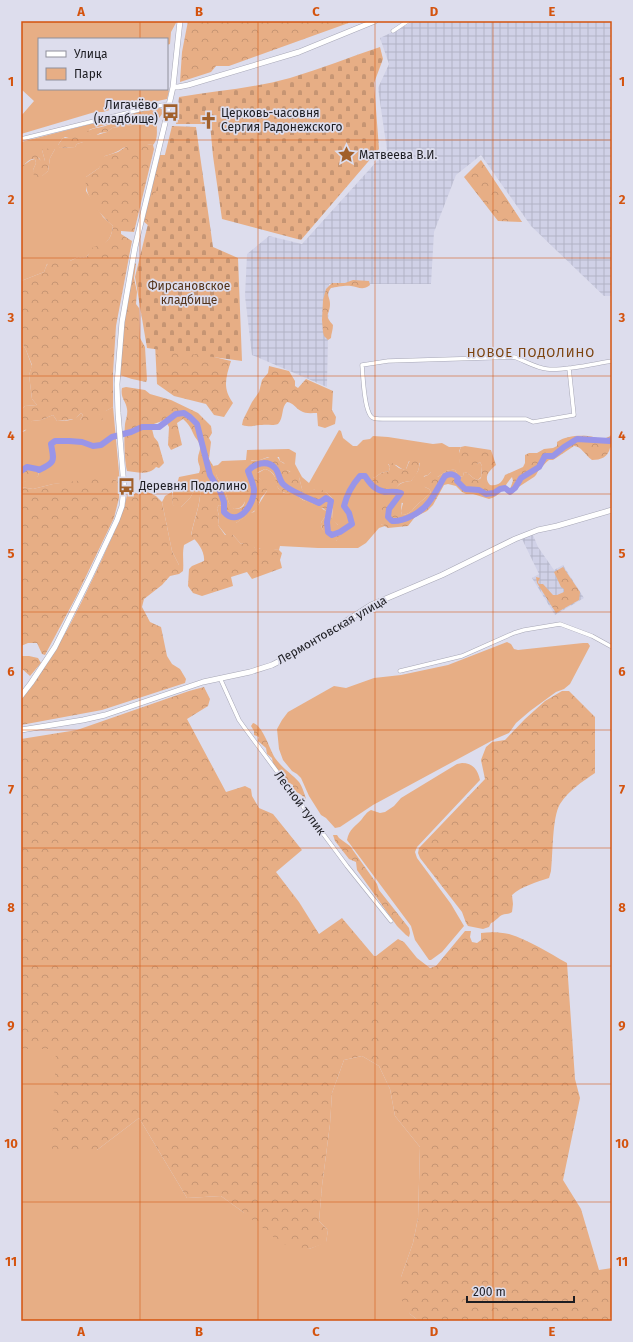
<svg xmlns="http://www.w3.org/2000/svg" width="633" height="1342" font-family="'Fira Sans',sans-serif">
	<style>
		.industrial { fill: url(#industrial-grid) }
		.green { fill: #e7ae85; fill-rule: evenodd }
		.forest { fill: url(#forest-crowns) }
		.cemetery { fill: url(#cemetery-stones) }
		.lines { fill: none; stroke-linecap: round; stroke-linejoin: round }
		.river { stroke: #9995e8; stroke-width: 6 }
		.street-casing { stroke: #a7a7b6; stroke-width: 4.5 }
		.secondary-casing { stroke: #a7a7b6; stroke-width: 6 }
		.street { stroke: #fff; stroke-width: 3.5 }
		.secondary { stroke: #fff; stroke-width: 5 }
		.grid { fill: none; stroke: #d4530e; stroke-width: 1; stroke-opacity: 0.55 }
		.labels { text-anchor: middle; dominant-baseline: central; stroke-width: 3.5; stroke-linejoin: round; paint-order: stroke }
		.poi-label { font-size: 12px; fill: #1d1d22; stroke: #dddded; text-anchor: start }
		.park-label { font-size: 12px; fill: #54341b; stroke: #dddded }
		.street-label { font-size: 12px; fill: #1d1d22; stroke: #dddded }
		.neighbourhood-label { font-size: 13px; letter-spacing: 1px; fill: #7c430f; stroke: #dddded }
		.neatline { fill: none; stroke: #d4530e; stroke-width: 1.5 }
		.grid-label { font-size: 13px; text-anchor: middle; font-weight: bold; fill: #d4530e }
	</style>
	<defs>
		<pattern id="industrial-grid" width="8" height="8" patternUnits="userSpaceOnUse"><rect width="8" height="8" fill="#d0d1e7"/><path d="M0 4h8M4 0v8" fill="none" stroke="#b2b3c6"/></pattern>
		<pattern id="forest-crowns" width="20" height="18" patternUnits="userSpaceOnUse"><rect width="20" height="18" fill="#e7ae85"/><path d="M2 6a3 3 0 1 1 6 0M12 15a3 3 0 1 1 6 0" fill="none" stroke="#c69573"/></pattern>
		<pattern id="cemetery-stones" width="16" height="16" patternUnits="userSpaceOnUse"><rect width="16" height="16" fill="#e7ae85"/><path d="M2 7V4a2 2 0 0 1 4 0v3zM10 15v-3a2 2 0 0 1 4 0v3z" fill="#c69573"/></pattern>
	</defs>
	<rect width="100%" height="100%" fill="#dddded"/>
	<path class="industrial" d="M 415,21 L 612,21 L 612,296 L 604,296 L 531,226 L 481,155 L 456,175 L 434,232 L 431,284 L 329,284 L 327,387 L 252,355 L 245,296 L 247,254 L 269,236 L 302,244 L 387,150 L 378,88 L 389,64 L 380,38 Z
		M 533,535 L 538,547 L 554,570 L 563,565 L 584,598 L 555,615 L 532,578 L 539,574 L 522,539 Z"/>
	<path class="green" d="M 21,21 L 177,21 L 171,32 L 170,44 L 167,45 L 167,39 L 39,39 L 39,89 L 167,89 L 169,91 L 167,99 L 143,104 L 126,105 L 103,112 L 95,112 L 21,134 L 21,116 L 34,101 L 21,89 Z
		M 160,108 L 163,110 L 162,114 L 157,121 C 156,129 159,138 153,145 C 143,143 132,144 123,148 C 117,152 112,154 105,156 L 99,168 L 86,177 L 86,191 L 103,217 L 113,226 C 110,251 94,243 86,258 L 78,257 L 70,261 L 47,264 L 44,272 L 21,281 L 21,167 L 31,160 L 35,159 L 36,163 L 33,170 L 35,174 L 42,176 L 48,171 L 50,158 L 55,149 L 42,150 L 45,161 L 41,161 L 39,158 L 27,153 L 21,158 L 21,142 L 106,120 L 151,109 ZM 134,114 L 140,115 L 141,117 L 140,121 L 133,125 L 112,128 L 107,132 L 97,135 L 89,134 L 89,130 L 91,129 L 109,124 L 117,118 L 127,118 L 130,115 ZM 65,137 L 83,142 L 77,144 L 75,147 L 60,148 L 58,145 L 62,139 Z
		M 21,335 L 22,343 L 26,350 L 32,366 L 29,375 L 32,399 L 37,405 L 25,406 L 21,410 Z
		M 113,407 L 120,483 L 114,479 L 53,484 L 33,489 L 21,487 L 21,483 L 38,476 L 39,472 C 33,467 26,468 21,472 L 21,432 L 25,431 L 32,421 L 41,420 L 53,415 L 57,421 C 68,420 73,422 81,413 L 83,415 L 80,420 L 103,421 L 98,415 Z
		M 339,430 L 341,431 L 343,438 L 353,446 L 357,446 L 363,440 L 370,439 L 373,436 L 388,437 L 433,444 L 442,443 L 449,447 L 461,447 L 459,451 L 460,463 L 477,464 L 480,462 L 482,466 L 481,477 L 478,480 C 472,479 470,473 464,472 L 463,476 L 459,477 L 455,470 C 447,469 444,473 438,477 L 431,472 L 428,475 L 424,476 L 423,482 L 425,487 L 429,489 L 431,492 C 427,497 422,500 418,504 C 412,509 412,514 402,515 L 401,511 L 403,503 L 395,502 L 392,505 L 382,508 L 381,524 L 385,526 L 379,528 L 366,543 L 358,548 L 318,548 L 280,546 L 279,550 L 260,548 L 256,551 L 254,547 L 244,543 L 241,544 L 233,535 L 226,535 L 218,525 L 219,516 L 217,508 L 219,505 L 223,506 L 222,510 L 236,523 L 250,513 L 254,512 L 267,491 L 262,481 L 259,478 C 256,481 252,484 250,487 C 245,496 247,509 234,509 L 231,507 L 229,503 L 225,491 L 217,477 L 213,466 L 218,465 L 222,461 L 246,460 L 247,450 L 289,449 L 296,453 L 295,464 L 302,477 L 309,483 ZM 268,457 L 279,457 L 280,461 L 284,463 L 287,470 L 299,477 L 303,493 L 308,493 L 315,489 L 327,493 L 333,499 L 332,520 L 338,525 L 338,538 L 336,541 C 331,537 320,531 321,523 C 322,520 325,517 327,515 L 326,511 L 314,504 L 303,500 L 296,495 L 284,493 L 278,488 C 276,479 275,472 265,469 L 258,473 L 251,460 L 260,460 ZM 409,461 L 420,463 L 418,471 L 411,481 C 405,482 400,482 396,488 L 376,489 L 371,476 L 374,478 L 381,473 L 389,471 L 390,467 L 388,464 L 396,465 L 402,469 L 406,469 Z
		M 200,485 C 202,502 194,518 191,535 L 195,539 L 184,545 C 182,555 184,562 183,571 L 179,574 L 179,565 L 172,551 L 162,502 L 165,496 L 172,492 L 173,505 L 181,507 L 190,498 L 196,487 Z
		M 507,642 L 511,644 L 514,649 L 518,650 L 583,643 L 588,643 L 590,646 L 570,684 L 564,689 L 556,692 L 530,711 L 516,723 L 509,733 L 495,739 L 373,805 L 340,827 L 335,828 L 326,818 L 321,815 L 309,796 L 301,778 L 297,774 L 292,771 L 283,760 L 279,749 L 277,729 L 282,720 L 288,712 L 334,686 L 346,688 L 374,678 L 401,675 L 448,665 Z
		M 462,763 C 473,763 478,770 480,780 L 417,847 L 415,852 L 417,858 L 451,904 L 464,926 L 442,952 L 431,960 L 429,960 L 415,940 L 411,926 L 347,840 C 349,829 356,826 362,819 C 365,815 366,813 371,810 L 380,813 L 385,812 L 394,806 L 401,798 L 457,764 Z
		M 21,1049 L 56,1049 L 97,1150 L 139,1118 L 187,1198 L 221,1196 L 243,1212 L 309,1249 L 326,1242 L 328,1230 L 319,1221 L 322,1186 L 330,1124 L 332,1093 L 344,1060 L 362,1056 L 379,1066 L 390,1089 L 395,1116 L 420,1147 L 418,1218 L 413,1243 L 401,1277 L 410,1314 L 419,1321 L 21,1321 Z"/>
	<path class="forest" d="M 188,21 L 354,21 L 229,66 L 216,66 L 211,72 L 180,82 L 182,52 Z
		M 134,114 L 140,115 L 141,117 L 140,121 L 133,125 L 112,128 L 107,132 L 100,133 L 95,136 L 87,134 L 86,132 C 93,127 103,128 110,124 C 118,119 117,117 127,118 L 130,115 Z
		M 75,134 L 83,136 L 84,140 L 83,142 L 77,144 L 75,147 L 60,148 L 58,147 L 58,145 L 63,138 L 69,138 Z
		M 141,143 L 153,145 L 154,149 L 134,232 L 121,231 L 121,234 L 132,241 L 116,326 L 113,373 L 113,407 L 106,411 L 105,414 L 99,415 L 102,417 L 103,421 L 81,422 L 80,420 L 83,415 L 81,413 L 75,419 L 57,421 L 53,415 L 41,420 L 32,421 L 31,427 L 21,432 L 21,410 L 25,406 L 37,405 L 32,399 L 29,375 L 32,365 L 26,350 L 22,343 L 21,281 L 44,272 C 49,257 56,255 70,261 L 78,257 L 86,258 L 93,247 C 107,244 111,240 113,226 C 100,214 83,196 86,177 L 99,168 L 101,160 L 105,156 L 118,152 L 130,144 Z
		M 51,146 L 55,147 L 55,149 L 50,158 L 48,171 L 40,178 L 34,176 L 33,170 L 36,163 L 35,159 C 31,158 25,163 24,166 L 21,167 L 21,158 L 23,154 C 28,154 30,149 36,150 C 36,155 39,162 45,161 L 42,150 L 43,149 L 47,149 Z
		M 160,155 L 166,155 L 149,226 L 143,221 Z
		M 481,160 L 522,222 L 498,221 L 464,177 Z
		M 134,262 L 136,264 L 134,278 L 137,292 L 136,304 L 139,308 L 140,338 L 145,347 L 147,380 L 146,382 L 132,379 L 120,375 L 123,322 Z
		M 353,280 L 369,281 L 370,285 C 363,291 358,287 351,286 C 346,285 336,287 331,288 C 325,296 330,296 330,304 C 330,315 323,314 333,325 C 333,330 331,334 331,338 L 328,340 L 324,336 L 323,332 L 322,320 L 323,300 L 326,289 L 332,283 L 345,283 Z
		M 155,343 L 231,361 C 226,377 222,388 233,403 L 224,417 L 214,415 L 206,404 L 174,396 L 157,384 Z
		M 269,366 L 289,371 L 295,381 L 295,386 L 298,388 L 306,379 L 333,391 L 332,410 L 336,417 L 335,424 L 325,428 L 318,426 L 317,413 C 312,413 305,414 301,411 C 295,408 294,403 287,402 C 281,407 284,418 278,424 C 272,426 268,424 262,425 C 252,425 253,428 242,425 L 243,420 L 252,402 L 259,392 L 262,380 L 268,373 Z
		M 126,387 L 145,390 L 150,394 L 171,400 L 198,413 L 211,426 L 212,433 L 209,438 L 211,442 L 209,459 L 215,469 L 217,477 L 225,491 L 229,503 L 234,509 C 247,509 244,502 246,493 C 246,490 249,488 251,486 L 251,477 L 259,478 L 266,483 L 267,491 L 261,498 L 257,509 L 236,523 L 228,523 L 222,518 L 223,506 L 219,505 L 217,508 L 219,516 L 218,525 L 225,535 L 233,535 L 241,544 L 249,541 L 252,543 L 256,550 L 263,547 L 279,550 L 282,553 L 280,560 L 282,568 L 252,579 L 247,572 L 231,577 L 233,586 L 202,596 L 193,593 L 188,586 L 189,569 L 192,566 L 204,561 C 205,552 198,542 191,536 C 194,518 202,503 200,485 L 196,487 L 190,498 L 181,507 L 177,508 L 173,505 C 170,492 176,489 179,477 L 199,473 C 202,466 197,464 198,458 C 198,454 201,450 200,445 C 199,442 197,440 195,437 C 191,429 190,425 183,419 L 177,423 L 182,445 L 171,450 L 168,445 L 169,427 L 165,420 L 151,425 L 154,437 L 158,442 L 164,463 L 159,468 L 156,467 C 149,476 136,472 127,471 C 124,459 124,436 125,424 C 126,419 128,414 127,409 C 126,401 120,398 122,388 Z
		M 612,434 L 612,446 L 610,448 C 608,457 601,460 592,460 C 585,455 581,446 574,446 L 553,460 L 549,460 C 545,463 543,466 539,470 C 537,472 537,475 534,477 L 514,490 L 510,489 L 513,481 L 512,477 C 504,486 501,496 489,499 L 473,494 L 466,494 L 462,492 L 456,486 L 448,484 L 444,485 L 433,505 L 427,511 L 415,517 L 408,526 L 388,528 L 381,524 L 379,521 L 380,516 L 382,508 L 384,505 L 392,505 L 397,498 L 402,499 L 401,511 L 402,515 C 412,514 412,509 418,504 C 422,500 427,497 431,492 L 429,489 L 421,485 L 423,482 L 421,478 L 428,475 L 434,469 L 438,477 C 444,473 447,469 455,470 L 459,477 L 463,476 L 464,472 C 470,473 472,479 478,480 L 481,478 L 482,466 L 480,462 L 477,464 L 474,467 L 462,467 C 458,461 458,453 461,447 L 465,446 L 491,450 L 496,465 C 489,471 483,477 490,485 C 498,486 502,483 505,475 L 523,467 L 525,463 L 525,455 L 529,453 L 537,453 L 544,449 L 553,448 L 557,446 L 557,442 C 565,436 578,435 588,436 C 596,437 605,442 612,434 Z
		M 276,455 L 280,461 L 288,466 L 287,470 L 290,472 L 294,471 L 298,473 L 303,493 C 309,494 310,490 315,489 C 322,487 334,498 334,504 C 334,507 333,506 332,510 C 331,513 332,516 332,519 L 338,525 L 341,535 L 336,541 L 332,543 C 328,540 320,527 321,523 C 322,520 325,517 327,515 L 326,511 L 323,508 L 319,510 L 316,508 L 314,504 C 306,503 301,497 294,495 C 288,493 283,494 279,489 C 273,481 279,473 265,469 C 254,474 253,475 246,465 L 247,461 L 260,460 Z
		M 416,457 L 419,459 C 421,467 417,475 411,481 C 401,482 396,483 396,494 L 379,492 L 369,479 L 371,475 L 374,478 L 381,473 L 389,471 L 390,467 L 388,463 L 392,463 C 397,466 399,470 406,469 C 409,464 408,459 416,457 Z
		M 27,468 L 37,470 L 39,471 L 38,476 L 34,479 L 21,483 L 21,472 Z
		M 98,478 L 114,479 L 120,483 L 120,494 L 114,518 L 76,597 L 45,655 L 42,654 L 37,643 L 28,643 L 21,646 L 21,487 L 33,489 L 53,484 Z
		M 128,488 L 139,495 L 143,490 L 156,496 L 162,502 L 172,551 L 179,565 L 179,574 L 170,576 L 162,585 L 144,599 L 142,607 L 150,622 L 161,627 L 167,656 L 172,664 L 180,669 L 186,679 L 185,683 L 102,710 L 21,725 L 21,698 C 57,656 80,606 103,557 C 113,534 125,513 128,488 Z
		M 563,567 L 580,592 L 579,600 L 556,613 L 537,583 L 536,577 L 540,578 L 538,582 L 539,584 L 543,584 L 553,595 L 557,595 L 564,592 L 564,589 L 561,587 L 554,572 Z
		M 21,656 L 29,656 L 38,658 L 41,663 L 30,676 L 21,668 Z
		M 204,687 L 210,699 L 208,706 L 187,719 L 226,792 L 245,786 L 251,789 L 252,796 L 259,808 L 273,814 L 302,850 L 276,872 L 299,902 L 319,934 L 342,918 L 374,956 L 376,956 L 398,939 L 404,942 L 417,958 L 430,968 L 436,966 L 465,931 L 471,931 L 470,937 L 472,942 L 477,943 L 481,940 L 481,933 C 490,932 499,932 509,934 C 529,940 549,953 567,963 L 575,1079 L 580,1098 L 563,1180 L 581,1209 L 599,1270 L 612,1268 L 612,1314 L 609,1321 L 419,1321 L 410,1314 L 400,1297 L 401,1277 L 413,1243 L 418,1218 L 420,1147 L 395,1116 L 390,1089 L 379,1066 L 362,1056 L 344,1060 L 332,1093 L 330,1124 L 322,1186 L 319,1221 L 328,1230 L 326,1243 L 309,1249 L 282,1244 L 243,1212 L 221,1196 L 187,1198 L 139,1118 L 97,1150 L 52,1150 L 56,1049 L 21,1049 L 21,739 L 77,730 L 189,691 Z
		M 562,691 L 569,691 L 595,717 L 595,773 C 582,782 569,790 560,804 C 552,817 553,855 551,871 L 549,878 C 537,882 522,886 512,895 L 513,904 L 512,912 C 508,915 506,913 502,915 C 498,917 496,921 491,923 L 489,927 L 483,929 L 468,926 L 466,923 L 462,912 L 420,858 L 418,853 L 419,848 L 485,779 L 481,760 L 486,747 L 492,742 L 505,740 L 525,719 L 545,701 Z
		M 253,723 C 263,726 269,748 275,758 C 282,768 292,774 299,782 C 302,786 305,795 306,799 L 300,794 L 293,790 L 293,785 L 287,782 L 285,777 L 280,773 L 273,764 L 272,758 L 267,754 L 266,748 L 258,741 L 259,737 L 254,735 L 254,731 L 251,726 Z
		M 333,835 L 337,835 L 339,838 L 350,846 L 377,884 L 379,890 L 409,928 L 410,933 L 409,937 L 406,935 L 397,926 L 357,870 L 356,862 L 349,859 L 335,841 Z"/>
	<path class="cemetery" d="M 380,47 L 383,59 L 374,83 L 379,149 L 301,240 L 222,219 L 213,156 L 210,124 L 176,124 L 179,97 C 216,91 254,88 290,78 C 320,69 350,57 380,47 Z
		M 172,126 L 196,127 L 213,247 L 238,258 L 242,361 L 147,348 L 135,277 Z"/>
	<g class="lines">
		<path class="river" d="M 21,471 L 27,467 L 37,469 L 39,470 C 56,462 54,461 51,444 L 55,441 L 69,441 L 82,442 L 93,446 L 101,445 L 112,437 L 131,432 L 142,427 L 159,427 L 176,414 L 184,413 L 190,417 L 197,424 L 210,475 L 220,491 L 224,502 L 224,512 C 238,528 255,504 254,489 C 253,483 250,477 248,471 C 254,464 267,459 275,468 C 279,472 279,480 283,484 C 290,491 310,499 319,503 L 326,498 L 331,501 L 327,522 L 328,532 L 332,535 L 340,532 L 352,524 L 349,513 L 344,506 C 347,494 352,485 360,476 L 365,476 C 370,484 375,490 385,492 C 390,492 395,491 401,493 L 389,509 L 388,517 L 392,521 C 404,522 422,512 429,502 C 435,494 440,484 445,476 C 451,473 454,474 458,478 L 457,481 L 465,489 L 479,490 L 486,494 L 494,493 L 500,489 L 505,488 L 510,492 L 515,488 L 521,478 L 539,467 L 545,456 L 553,456 L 564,447 L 577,439 L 610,441 L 612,439"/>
		<defs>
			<path id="street" d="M 393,31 L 408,21
				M 21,139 L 151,107 L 169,104
				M 569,368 L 574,415 L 533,422 L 526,419 L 383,419 C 380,419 375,419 373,418 C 364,414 363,375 362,365 L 388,361 L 514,357 C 525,361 536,368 547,369 C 565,371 593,364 612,361
				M 400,671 L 462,656 L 514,633 L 524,630 L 560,624 L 592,636 L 612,647
				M 220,678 L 239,720 L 244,727 L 347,866 L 391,921"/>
			<path id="secondary" d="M 173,87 L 178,87 L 188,85 L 299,52 L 375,21
				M 21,696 L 31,683 L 55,647 L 90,577 L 117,520 L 122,506 L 124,487 L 118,413 L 117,384 L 122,322 L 135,247 L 165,123 L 173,87 L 180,21
				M 21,730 L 83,720 L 105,715 L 203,682 L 250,672 L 272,665 L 299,651 L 371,605 L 442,575 L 515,539 L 538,530 L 557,526 L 612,510"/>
		</defs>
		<use href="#street" class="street-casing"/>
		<use href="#secondary" class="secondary-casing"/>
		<use href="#street" class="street"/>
		<use href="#secondary" class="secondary"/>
	</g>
	<path class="grid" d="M 140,21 L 140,39M 258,21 L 258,1321M 375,21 L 375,1321M 493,21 L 493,1321M 140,89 L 140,1321M 21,140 L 612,140M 21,258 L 612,258M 21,376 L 612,376M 21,494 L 612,494M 21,612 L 612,612M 21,730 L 612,730M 21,848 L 612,848M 21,966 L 612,966M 21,1084 L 612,1084M 21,1202 L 612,1202"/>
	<defs>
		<symbol id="bus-bare" viewBox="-9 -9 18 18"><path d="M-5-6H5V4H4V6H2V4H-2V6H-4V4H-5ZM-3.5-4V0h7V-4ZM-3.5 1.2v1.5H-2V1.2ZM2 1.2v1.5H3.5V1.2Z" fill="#a1602b" stroke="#dddded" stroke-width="2.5" paint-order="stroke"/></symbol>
		<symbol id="church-bare" viewBox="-9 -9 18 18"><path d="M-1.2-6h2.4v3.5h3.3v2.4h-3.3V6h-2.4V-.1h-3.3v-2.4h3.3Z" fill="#a1602b" stroke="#dddded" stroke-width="2.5" paint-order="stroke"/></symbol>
		<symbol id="sight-bare" viewBox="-9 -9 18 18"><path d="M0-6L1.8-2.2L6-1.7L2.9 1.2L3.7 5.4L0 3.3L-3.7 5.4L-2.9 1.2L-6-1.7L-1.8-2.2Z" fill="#a1602b" stroke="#dddded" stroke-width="2.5" paint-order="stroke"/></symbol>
	</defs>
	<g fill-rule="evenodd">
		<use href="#bus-bare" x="158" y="100" width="25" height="25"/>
		<use href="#church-bare" x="196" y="108" width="25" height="25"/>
		<use href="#sight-bare" x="334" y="142" width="25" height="25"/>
		<use href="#bus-bare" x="114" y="474" width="25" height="25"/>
	</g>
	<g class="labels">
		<g class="poi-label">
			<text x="158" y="105" text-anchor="end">Лигачёво<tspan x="158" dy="14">(кладбище)</tspan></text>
			<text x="221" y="113">Церковь-часовня<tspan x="221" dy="14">Сергия Радонежского</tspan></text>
			<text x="359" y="155">Матвеева В.И.</text>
			<text x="139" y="486">Деревня Подолино</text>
		</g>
		<g class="park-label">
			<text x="189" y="286">Фирсановское<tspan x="189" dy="14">кладбище</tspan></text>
		</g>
		<g class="street-label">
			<text transform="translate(332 630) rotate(-30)">Лермонтовская улица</text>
			<text transform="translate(300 803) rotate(53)">Лесной тупик</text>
		</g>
		<g class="neighbourhood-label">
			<text x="531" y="352">НОВОЕ ПОДОЛИНО</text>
		</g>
	</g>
	<rect width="633" height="1342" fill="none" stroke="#dddded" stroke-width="44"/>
	<rect x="38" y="38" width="130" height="52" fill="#dddded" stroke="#90909c"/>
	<rect x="46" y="51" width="20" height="6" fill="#ffffff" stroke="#90909c"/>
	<text x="74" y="58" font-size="12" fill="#1d1d22">Улица</text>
	<rect x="46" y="68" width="20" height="12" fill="#e7ae85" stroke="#90909c"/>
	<text x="74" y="78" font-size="12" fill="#1d1d22">Парк</text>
	<path d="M467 1296v6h107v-6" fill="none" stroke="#1d1d22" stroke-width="2"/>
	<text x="473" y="1296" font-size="12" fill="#1d1d22" stroke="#dddded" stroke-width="3" paint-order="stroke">200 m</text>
	<rect x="22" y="22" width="589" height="1298" class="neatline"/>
	<g class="grid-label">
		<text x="81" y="16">A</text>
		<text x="199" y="16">B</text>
		<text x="316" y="16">C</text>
		<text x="434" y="16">D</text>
		<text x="552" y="16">E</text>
		<text x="11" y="86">1</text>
		<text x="622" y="86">1</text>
		<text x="11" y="204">2</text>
		<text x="622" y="204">2</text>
		<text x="11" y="322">3</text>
		<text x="622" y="322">3</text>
		<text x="11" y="440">4</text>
		<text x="622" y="440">4</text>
		<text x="11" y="558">5</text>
		<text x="622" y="558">5</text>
		<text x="11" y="676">6</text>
		<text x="622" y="676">6</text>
		<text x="11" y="794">7</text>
		<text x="622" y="794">7</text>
		<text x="11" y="912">8</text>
		<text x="622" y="912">8</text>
		<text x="11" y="1030">9</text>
		<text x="622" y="1030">9</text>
		<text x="11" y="1148">10</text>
		<text x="622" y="1148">10</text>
		<text x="11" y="1266">11</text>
		<text x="622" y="1266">11</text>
		<text x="81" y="1336">A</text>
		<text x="199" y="1336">B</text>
		<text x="316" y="1336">C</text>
		<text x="434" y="1336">D</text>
		<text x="552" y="1336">E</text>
	</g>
</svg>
